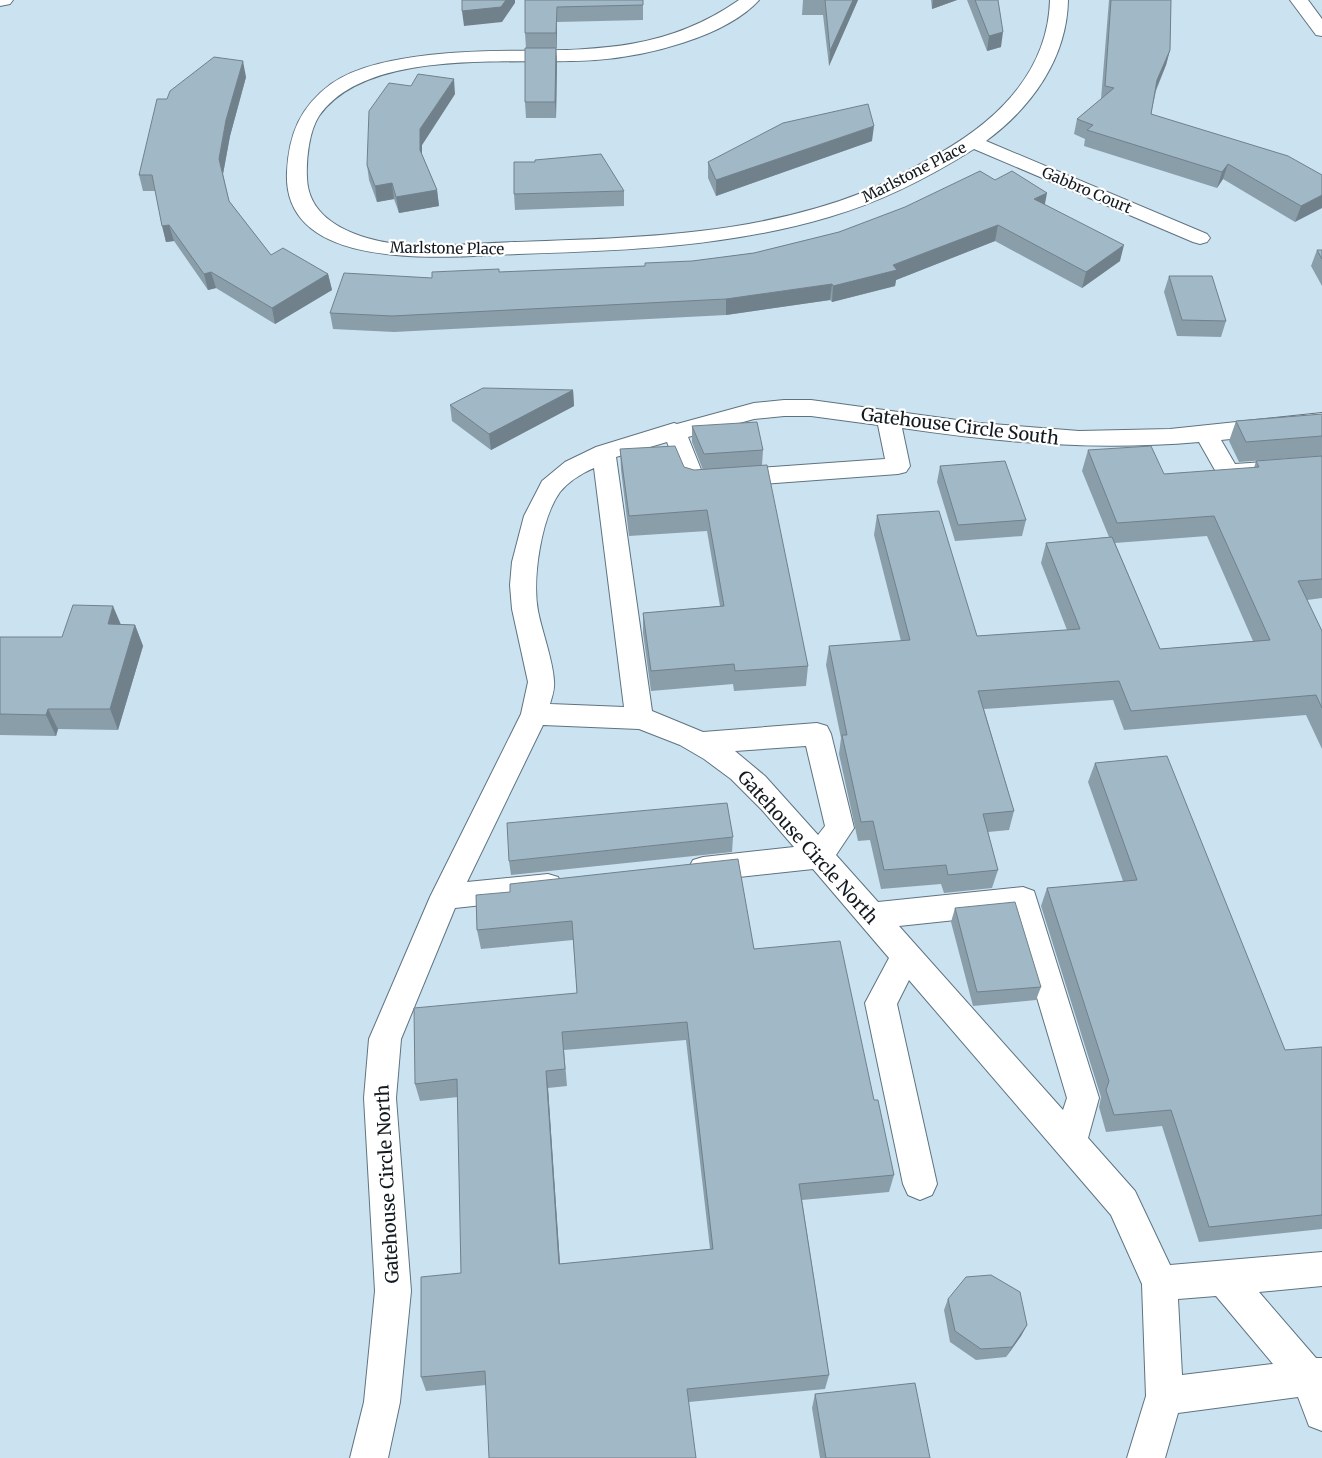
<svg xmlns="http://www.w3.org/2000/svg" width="1322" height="1458" font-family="Merriweather,serif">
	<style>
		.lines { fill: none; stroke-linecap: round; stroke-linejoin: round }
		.minor-casing { stroke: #5e7380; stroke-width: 2 }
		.major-casing { stroke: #5e7380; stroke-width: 2 }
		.minor { fill: #fff; fill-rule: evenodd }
		.major { fill: #fff; fill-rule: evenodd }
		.wall { fill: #8a9eaa; fill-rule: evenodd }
		.shaded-wall { fill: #71818b }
		.building { fill: #a1b8c6; stroke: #71818b; fill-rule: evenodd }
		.labels { text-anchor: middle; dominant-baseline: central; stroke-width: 4.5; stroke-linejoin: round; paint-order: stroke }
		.far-street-label { font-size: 15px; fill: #131b21; stroke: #fff }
		.street-label { font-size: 18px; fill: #131b21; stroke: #fff }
	</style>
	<rect width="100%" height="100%" fill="#cbe2f1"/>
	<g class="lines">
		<defs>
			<path id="minor" d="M 739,0 L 759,0 C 726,37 644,57 595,60 C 519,66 369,45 319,116 C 309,131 306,160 307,178 C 308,212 337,229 367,238 C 414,252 467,243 515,242 C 633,238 753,236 864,192 C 890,181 915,167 940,153 C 998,120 1048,71 1050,0 L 1068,0 C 1067,58 1032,107 986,141 L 1207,234 L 1210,238 L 1207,242 L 1200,244 L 1193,242 L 974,149 C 928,178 881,202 829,217 C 728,247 623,251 518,254 C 454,256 282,276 287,172 C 289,134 300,107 331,84 C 358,65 397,59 429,55 C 540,42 639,70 739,0 Z
				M 784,400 L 811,400 L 979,423 L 1079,431 L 1170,429 L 1322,413 L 1322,429 L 1221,440 L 1235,464 L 1322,458 L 1322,474 L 1228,481 L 1220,479 L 1199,442 C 1095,451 1005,443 902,428 L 910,466 L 906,472 L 898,474 L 694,489 L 685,487 L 682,481 L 667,442 L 616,457 L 652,711 L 703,732 L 817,723 L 827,726 L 831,734 L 854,828 L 836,855 L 878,902 L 1023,887 L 1034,891 L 1099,1098 L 1088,1138 L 1135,1191 L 1170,1265 L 1322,1252 L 1322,1286 L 1259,1292 L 1316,1358 L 1322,1358 L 1322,1431 L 1309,1426 L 1298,1397 L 1178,1413 L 1165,1458 L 1127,1458 L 1146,1396 L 1142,1284 L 1111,1215 L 909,980 L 897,1004 L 937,1184 L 932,1195 L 920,1200 L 908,1195 L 903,1184 L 865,1003 L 889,958 L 813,869 L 703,881 L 693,878 L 688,869 L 693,860 L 703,857 L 794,847 L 762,810 L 731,779 L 704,759 L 680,745 L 639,729 L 543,725 L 467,882 L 548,874 L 558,877 L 563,886 L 558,895 L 548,898 L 455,908 L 401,1039 L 396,1098 L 411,1291 L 400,1402 L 388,1458 L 350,1458 L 364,1402 L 375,1291 L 364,1098 L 369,1039 L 430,897 L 521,714 L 528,682 L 512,609 L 510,585 L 512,562 L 524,516 L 539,487 L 542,481 L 565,462 L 596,447 L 674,423 L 677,424 L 754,403 ZM 784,416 L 811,416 L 878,425 L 885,459 L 702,472 L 688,437 L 754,419 ZM 594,468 L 624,707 L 550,704 C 552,697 555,689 554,681 C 553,660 542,632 538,611 C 532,579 541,518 560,492 C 568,482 582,473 594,468 ZM 806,746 L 825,826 L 818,835 L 765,776 L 735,751 ZM 1012,914 L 1067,1098 L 1063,1110 L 899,926 ZM 1216,1296 L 1273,1364 L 1182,1375 L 1178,1299 Z"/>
			<path id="major" d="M 0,0 L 13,0 L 10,4 L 0,6 Z
				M 1290,0 L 1308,0 L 1322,19 L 1322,36 L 1316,35 Z"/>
		</defs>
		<use href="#minor" class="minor-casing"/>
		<use href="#major" class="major-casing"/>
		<use href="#minor" class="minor"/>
		<use href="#major" class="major"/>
	</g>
	<path class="wall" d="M 525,0 L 643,5 L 643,20 L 557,22 L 557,48 L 556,48 L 557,63 L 556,118 L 526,118 L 525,102 L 526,48 L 525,33 Z
		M 803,0 L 858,0 L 829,66 L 823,15 L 802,15 Z
		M 931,0 L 957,0 L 932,9 Z
		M 967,0 L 998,0 L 1001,47 L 987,51 Z
		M 1109,0 L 1171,0 L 1170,50 L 1166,65 L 1156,91 L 1151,114 L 1322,175 L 1295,222 L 1223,179 L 1217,188 L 1084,146 L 1085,139 L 1074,134 L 1077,119 L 1101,99 Z
		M 246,77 L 230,136 L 223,174 L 229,201 L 271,255 L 328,274 L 332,290 L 275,324 L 216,288 L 208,290 L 174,241 L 166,242 L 155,191 L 143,191 L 139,175 L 167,99 Z
		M 455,94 L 422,145 L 422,155 L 437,190 L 439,206 L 399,213 L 394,199 L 377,202 L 369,180 L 367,165 Z
		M 872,141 L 716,196 L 708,178 L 708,162 Z
		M 995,180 L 1045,205 L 1120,261 L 1082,288 L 995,241 L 896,280 L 895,286 L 832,302 L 830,300 L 726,315 L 394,332 L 333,329 L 330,313 L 432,278 L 499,272 L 645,266 L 692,261 L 754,253 L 839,232 Z
		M 624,191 L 624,206 L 515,210 L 514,194 Z
		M 1317,250 L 1322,250 L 1322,286 L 1311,266 Z
		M 1169,276 L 1226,321 L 1221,337 L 1177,336 L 1164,292 Z
		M 573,390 L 574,406 L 491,450 L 452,421 L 450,405 Z
		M 1322,414 L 1322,456 L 1239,462 L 1229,441 L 1236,421 Z
		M 692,426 L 763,450 L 762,465 L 808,666 L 806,686 L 734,691 L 733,684 L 651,691 L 643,633 L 643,613 L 720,606 L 707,531 L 629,536 L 621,470 L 620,449 L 694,470 L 703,470 L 692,442 Z
		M 1088,450 L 1164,474 L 1254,468 L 1256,461 L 1322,456 L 1322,598 L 1307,600 L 1322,631 L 1322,749 L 1306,715 L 1124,730 L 1113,700 L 984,709 L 1014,811 L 1009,830 L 988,832 L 998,870 L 992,888 L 944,893 L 941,884 L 881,889 L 870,840 L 858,841 L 839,754 L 841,738 L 826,665 L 829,646 L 901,641 L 874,535 L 877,515 L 977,636 L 1067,630 L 1041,563 L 1046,543 L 1109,537 L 1082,471 ZM 1207,536 L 1253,641 L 1160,649 L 1115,543 Z
		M 940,466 L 1026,520 L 1022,536 L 955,541 L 937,482 Z
		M 121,624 L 135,625 L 143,646 L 118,730 L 58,729 L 56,736 L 0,735 L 0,637 L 62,637 Z
		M 1095,763 L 1285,1050 L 1322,1047 L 1322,1229 L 1199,1242 L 1162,1126 L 1106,1132 L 1099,1107 L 1101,1097 L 1041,906 L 1047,888 L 1123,881 L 1088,782 Z
		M 733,837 L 732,852 L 511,875 L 509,861 Z
		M 476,895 L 754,949 L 874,1100 L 894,1175 L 889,1192 L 802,1200 L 829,1375 L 825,1389 L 689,1402 L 486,1385 L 426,1391 L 421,1377 L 461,1273 L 458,1097 L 420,1101 L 415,1084 L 577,993 L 573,940 L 481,949 L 477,930 ZM 686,1040 L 710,1249 L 560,1264 L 548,1088 L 567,1086 L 564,1050 Z
		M 955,908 L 1041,987 L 1036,1000 L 973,1006 L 951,922 Z
		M 948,1299 L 1027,1325 L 1021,1336 L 1006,1357 L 976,1360 L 950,1342 L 944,1310 Z
		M 815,1394 L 930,1458 L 820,1458 L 812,1408 Z"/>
	<path class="shaded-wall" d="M 506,0 L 515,0 L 515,3 L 502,22 L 464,26 L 462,11 Z
		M 853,0 L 858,0 L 829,66 L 830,51 Z
		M 933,0 L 957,0 L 932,9 Z
		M 557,7 L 557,48 L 556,33 Z
		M 1003,32 L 1001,47 L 987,51 L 989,36 Z
		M 556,48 L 557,63 L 556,118 L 555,102 Z
		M 1170,50 L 1166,65 L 1153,96 L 1157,80 Z
		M 243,61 L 246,77 L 230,136 L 223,174 L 219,159 L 226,120 Z
		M 454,79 L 455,94 L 422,145 L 422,165 L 420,150 L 420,129 Z
		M 874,126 L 872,141 L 716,196 L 716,180 Z
		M 1228,164 L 1223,179 L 1217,188 L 1222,172 Z
		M 392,183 L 394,199 L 377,202 L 375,186 Z
		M 437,190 L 439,206 L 399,213 L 396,197 Z
		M 1047,193 L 1044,209 L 1034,199 Z
		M 1322,195 L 1322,208 L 1295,222 L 1301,206 Z
		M 169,225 L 174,241 L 166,242 L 162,226 Z
		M 998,225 L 995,241 L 896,280 L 895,286 L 832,302 L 833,286 L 893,265 Z
		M 1124,245 L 1120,261 L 1082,288 L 1086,272 Z
		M 211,272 L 216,288 L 208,290 L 204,274 Z
		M 328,274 L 332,290 L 275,324 L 272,308 Z
		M 832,284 L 830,300 L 726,315 L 726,299 Z
		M 573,390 L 574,406 L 491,450 L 489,434 Z
		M 113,606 L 122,627 L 108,624 Z
		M 135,625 L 143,646 L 118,730 L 110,709 Z
		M 48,709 L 58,729 L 56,736 L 46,715 Z
		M 546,1071 L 548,1088 L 561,1279 L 559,1264 Z
		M 1027,1325 L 1021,1336 L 1006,1357 L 1012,1347 Z"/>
	<path class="building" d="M 462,0 L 506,0 L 501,7 L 462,11 Z
		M 525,0 L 643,0 L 643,5 L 557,7 L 556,33 L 525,33 Z
		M 825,0 L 853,0 L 830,51 Z
		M 975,0 L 998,0 L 1003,32 L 989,36 Z
		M 1111,0 L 1171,0 L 1170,50 L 1157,80 L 1151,114 L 1288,156 L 1322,175 L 1322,195 L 1301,206 L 1228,164 L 1222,172 L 1087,130 L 1093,125 L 1077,119 L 1114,88 L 1105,86 Z
		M 525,48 L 556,48 L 555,102 L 525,102 Z
		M 214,57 L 243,61 L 226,120 L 219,159 L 229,201 L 271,255 L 283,248 L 328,274 L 272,308 L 211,272 L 204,274 L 169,225 L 162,226 L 152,175 L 139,175 L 157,99 L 167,99 L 170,91 Z
		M 418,74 L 454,79 L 420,129 L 420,150 L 437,190 L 396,197 L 392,183 L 375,186 L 367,165 L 369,111 L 389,83 L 411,86 Z
		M 868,104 L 874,126 L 716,180 L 708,162 L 783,123 Z
		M 601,154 L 624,191 L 514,194 L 514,162 L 535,162 L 535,160 Z
		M 980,171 L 995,180 L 1012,171 L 1047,193 L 1034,199 L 1124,245 L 1086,272 L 998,225 L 893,265 L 897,270 L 833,286 L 832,284 L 726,299 L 392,316 L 330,313 L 344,273 L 432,278 L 432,272 L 499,269 L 499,272 L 645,266 L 645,263 L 692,261 L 754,253 L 839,232 L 905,207 Z
		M 1317,250 L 1322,250 L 1322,259 Z
		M 1169,276 L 1212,276 L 1226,321 L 1182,320 Z
		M 483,388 L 573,390 L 489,434 L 450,405 Z
		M 1322,414 L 1322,436 L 1246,442 L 1236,421 Z
		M 757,422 L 763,450 L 704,454 L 692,426 Z
		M 675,446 L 684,467 L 694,470 L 767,465 L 808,666 L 735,671 L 734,664 L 651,671 L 643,613 L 724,606 L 707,510 L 629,516 L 620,449 Z
		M 1151,446 L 1164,474 L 1259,467 L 1256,461 L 1322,456 L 1322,579 L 1298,581 L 1322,631 L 1322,708 L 1316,695 L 1131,711 L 1119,681 L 978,691 L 1014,811 L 983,814 L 998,870 L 948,875 L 946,865 L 884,870 L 873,821 L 861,822 L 842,735 L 847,735 L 829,646 L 910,640 L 877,515 L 939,511 L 977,636 L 1080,629 L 1046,543 L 1112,537 L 1160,649 L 1270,640 L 1214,516 L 1117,523 L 1088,450 Z
		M 1005,461 L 1026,520 L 958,525 L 940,466 Z
		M 73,605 L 113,606 L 108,624 L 135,625 L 110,709 L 48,709 L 46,715 L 0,714 L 0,637 L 62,637 Z
		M 1167,756 L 1285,1050 L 1322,1047 L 1322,1215 L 1209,1227 L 1171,1110 L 1114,1115 L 1106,1090 L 1109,1081 L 1047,888 L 1137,880 L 1095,763 Z
		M 727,803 L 733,837 L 509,861 L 507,823 Z
		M 738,859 L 754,949 L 840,941 L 874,1100 L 878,1100 L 894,1175 L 799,1184 L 829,1375 L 687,1389 L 696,1458 L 489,1458 L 485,1371 L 421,1377 L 421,1277 L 461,1273 L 457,1079 L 415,1084 L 414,1008 L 577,993 L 572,921 L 477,930 L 476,895 L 510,892 L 510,884 ZM 687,1022 L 713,1249 L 559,1264 L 546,1071 L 565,1069 L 562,1032 Z
		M 1015,902 L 1041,987 L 977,992 L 955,908 Z
		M 991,1275 L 1020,1292 L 1027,1325 L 1012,1347 L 981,1349 L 955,1331 L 948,1299 L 966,1277 Z
		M 915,1383 L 930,1458 L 826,1458 L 815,1394 Z"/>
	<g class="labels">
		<g class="far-street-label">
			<text transform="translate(914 172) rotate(-27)">Marlstone Place</text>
			<text transform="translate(1087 190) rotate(23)">Gabbro Court</text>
			<text transform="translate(447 248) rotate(1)">Marlstone Place</text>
		</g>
		<g class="street-label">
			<text transform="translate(960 426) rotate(7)">Gatehouse Circle South</text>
			<text transform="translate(808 847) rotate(48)">Gatehouse Circle North</text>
			<text transform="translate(387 1184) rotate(-93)">Gatehouse Circle North</text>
		</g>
	</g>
</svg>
